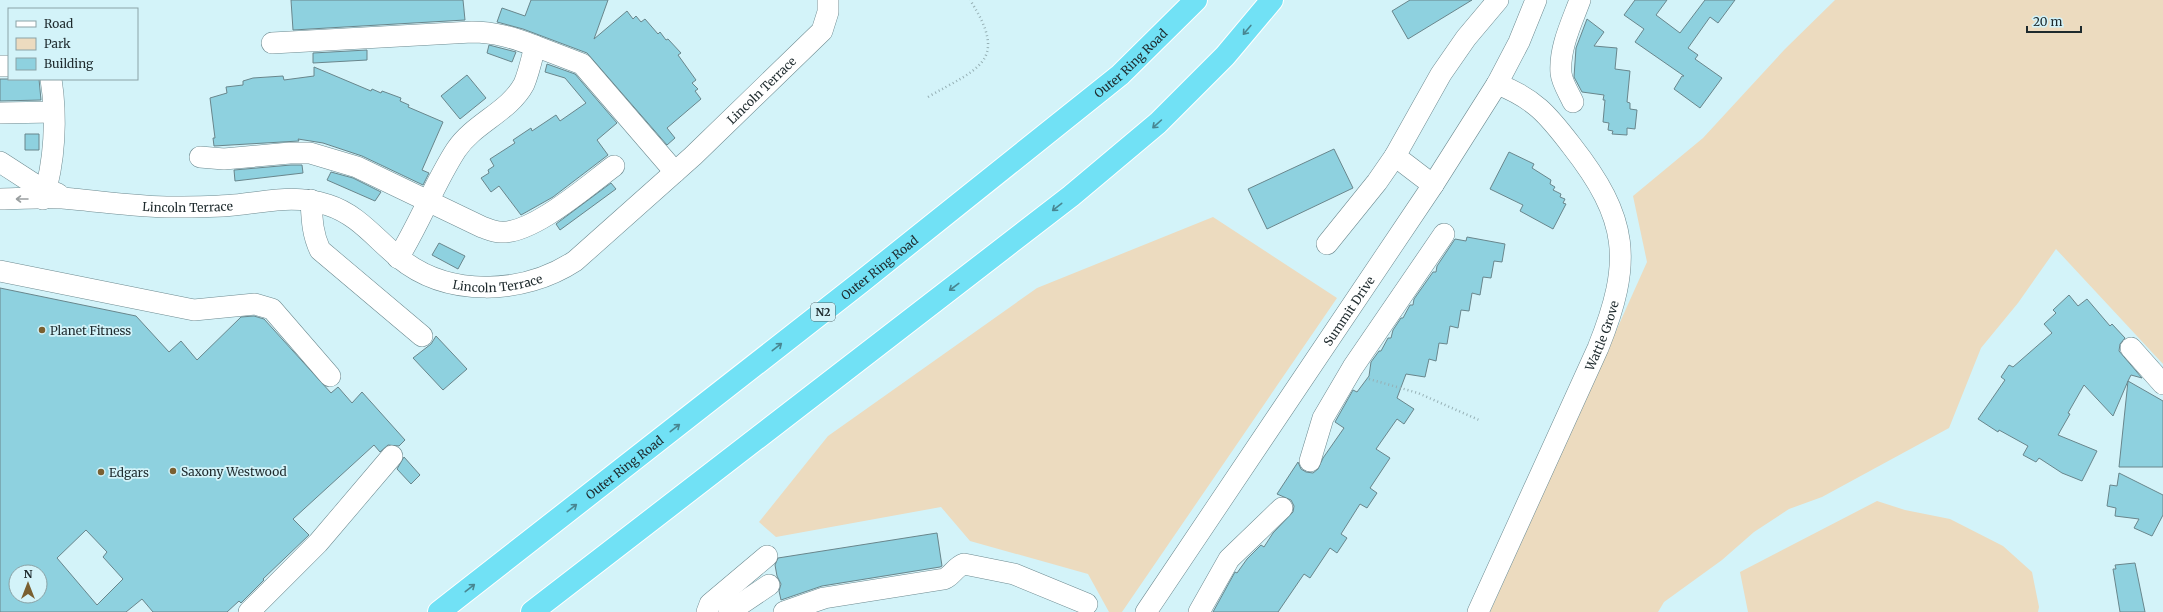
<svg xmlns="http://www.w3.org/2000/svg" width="2163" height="612" font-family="Merriweather,serif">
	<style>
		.green { fill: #ecdbbf }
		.building { fill: #8ed1df; stroke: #69868c; fill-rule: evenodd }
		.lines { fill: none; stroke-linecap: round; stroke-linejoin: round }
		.minor-casing { stroke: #6d8a90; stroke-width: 22 }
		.highway-casing { stroke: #fff; stroke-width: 24 }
		.path { stroke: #96b0b5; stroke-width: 2.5; stroke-dasharray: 1 3; stroke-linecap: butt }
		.minor { stroke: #fff; stroke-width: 21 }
		.highway { stroke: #71e1f5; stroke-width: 22 }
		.oneway { stroke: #488691 }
		.oneway2 { stroke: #9a9fa0 }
		.poi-dot { fill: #7a6031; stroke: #d3f3f9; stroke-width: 1.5 }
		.labels { text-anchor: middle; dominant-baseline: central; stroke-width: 3.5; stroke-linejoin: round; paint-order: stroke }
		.shield { fill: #d3f3f9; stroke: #54666a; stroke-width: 1 }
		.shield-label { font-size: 11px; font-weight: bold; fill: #1e2a2d }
		.street-label { font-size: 12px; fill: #1e2a2d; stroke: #d3f3f9 }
		.poi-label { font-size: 12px; fill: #1e2a2d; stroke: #d3f3f9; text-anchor: start }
	</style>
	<rect width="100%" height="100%" fill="#d3f3f9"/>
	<path class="green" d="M 1835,0 L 2163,0 L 2163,364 L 2056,249 L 2018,303 L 1981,348 L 1949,428 L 1822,497 L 1789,509 L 1754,532 L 1722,560 L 1664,602 L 1658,612 L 1490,612 L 1647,262 L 1633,196 L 1703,138 L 1785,49 Z
		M 1213,217 L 1337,298 L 1122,612 L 1109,612 L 1088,574 L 970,541 L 941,507 L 776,537 L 759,522 L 828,436 L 1037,288 Z
		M 1877,501 L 1905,510 L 1950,519 L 2003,546 L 2032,572 L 2039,607 L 2038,612 L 1748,612 L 1740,572 Z"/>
	<path class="building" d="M 291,0 L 463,0 L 465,20 L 293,30 Z
		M 531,0 L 608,0 L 594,39 L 627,11 L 633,19 L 636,16 L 641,22 L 645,19 L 658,34 L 660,32 L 666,40 L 668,39 L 681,53 L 678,55 L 696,80 L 692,83 L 698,89 L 695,91 L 701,99 L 667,128 L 675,138 L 667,145 L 587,53 L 523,29 L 497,22 L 502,8 L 525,16 Z
		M 1410,0 L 1472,0 L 1408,39 L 1392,11 Z
		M 1635,0 L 1667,0 L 1656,15 L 1680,33 L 1705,0 L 1735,0 L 1718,23 L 1710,17 L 1688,48 L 1698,55 L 1695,59 L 1722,78 L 1700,108 L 1674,89 L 1682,76 L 1684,76 L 1635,42 L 1644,29 L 1624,15 Z
		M 1587,19 L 1604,32 L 1594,46 L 1617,48 L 1615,69 L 1630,71 L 1627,102 L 1630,103 L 1630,109 L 1637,110 L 1635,129 L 1627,128 L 1627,135 L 1612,134 L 1613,131 L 1608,130 L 1609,123 L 1603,122 L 1605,100 L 1603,100 L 1604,95 L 1582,92 L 1574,77 L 1576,48 Z
		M 489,45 L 516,52 L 512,62 L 487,53 Z
		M 367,50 L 367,60 L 313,63 L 313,53 Z
		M 547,64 L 575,74 L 617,123 L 597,140 L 608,155 L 553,197 L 521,215 L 499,186 L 491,192 L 481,178 L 489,173 L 488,170 L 494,166 L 490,159 L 515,143 L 513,140 L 531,128 L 532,131 L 556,115 L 560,121 L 586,103 L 565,78 L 545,72 Z
		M 314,67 L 371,91 L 372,89 L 381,93 L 382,91 L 401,98 L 400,101 L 409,105 L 408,107 L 443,122 L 422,170 L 429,173 L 423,185 L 362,156 L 323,143 L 298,139 L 299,141 L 214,146 L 213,138 L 215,138 L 210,98 L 227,93 L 226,87 L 243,85 L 243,81 L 253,78 L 283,76 L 284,80 L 314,76 Z
		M 467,75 L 486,98 L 460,119 L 441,96 Z
		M 0,79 L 39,79 L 41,100 L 0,101 Z
		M 25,134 L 39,134 L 39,150 L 25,150 Z
		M 1334,149 L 1353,188 L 1267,229 L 1248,189 Z
		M 1509,152 L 1534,164 L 1532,168 L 1551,180 L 1550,184 L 1555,187 L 1553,190 L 1561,194 L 1560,197 L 1565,199 L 1563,203 L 1566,204 L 1553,229 L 1520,211 L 1523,205 L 1490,189 Z
		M 291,165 L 302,165 L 303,173 L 235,181 L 234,170 Z
		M 331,172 L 353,178 L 381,192 L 375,201 L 327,180 Z
		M 611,183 L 616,189 L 560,230 L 556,224 Z
		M 1467,237 L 1505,244 L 1502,262 L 1494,261 L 1491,278 L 1483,277 L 1480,295 L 1472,293 L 1469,311 L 1461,310 L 1458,328 L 1450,326 L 1447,344 L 1439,343 L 1436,361 L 1429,359 L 1425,377 L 1406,374 L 1397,398 L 1414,409 L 1404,424 L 1397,419 L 1376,449 L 1390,458 L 1370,488 L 1377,493 L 1367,508 L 1360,504 L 1341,534 L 1347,538 L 1337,553 L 1330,548 L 1310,578 L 1304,574 L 1278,612 L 1213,612 L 1235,572 L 1237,573 L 1247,559 L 1261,545 L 1264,547 L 1273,533 L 1293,512 L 1294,506 L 1291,500 L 1277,494 L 1298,462 L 1301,469 L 1306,472 L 1313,473 L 1318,469 L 1323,458 L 1344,428 L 1335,422 L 1353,390 L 1357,392 L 1369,376 L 1371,362 L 1379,351 L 1381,351 L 1388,338 L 1391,338 L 1393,330 L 1401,318 L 1403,318 L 1410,305 L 1413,305 L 1414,299 L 1433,272 L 1436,272 L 1437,266 L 1455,239 L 1466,241 Z
		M 439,243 L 465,256 L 458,269 L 432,255 Z
		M 0,288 L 136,316 L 169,352 L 181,341 L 197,360 L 241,317 L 254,316 L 264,319 L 331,393 L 338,387 L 352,403 L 362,392 L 405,440 L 399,446 L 388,445 L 380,452 L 374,445 L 293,519 L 309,535 L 263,579 L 264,580 L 241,603 L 239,601 L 227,612 L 153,612 L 142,599 L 126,612 L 0,612 ZM 86,530 L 107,552 L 103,557 L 123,579 L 97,605 L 57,558 ZM 16,572 L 40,572 L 40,596 L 16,596 Z
		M 2069,295 L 2078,306 L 2087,299 L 2110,326 L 2112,324 L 2125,338 L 2120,344 L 2119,351 L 2142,378 L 2131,375 L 2128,381 L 2163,401 L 2163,467 L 2119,467 L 2128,381 L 2113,416 L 2084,385 L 2068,413 L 2070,414 L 2058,435 L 2097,451 L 2082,481 L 2062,473 L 2039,458 L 2036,462 L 2023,455 L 2028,446 L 1999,430 L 1998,432 L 1978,419 L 2005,380 L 2001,377 L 2009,365 L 2013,367 L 2052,333 L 2044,324 L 2056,313 L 2053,310 Z
		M 436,336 L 467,369 L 443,390 L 413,358 L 431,344 Z
		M 404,457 L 420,475 L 411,484 L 397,469 Z
		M 2119,473 L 2163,495 L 2163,515 L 2152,536 L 2134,528 L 2139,519 L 2115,516 L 2116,508 L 2107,506 L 2110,485 L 2117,486 Z
		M 937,533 L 942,566 L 940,567 L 822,586 L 781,600 L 779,591 L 781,584 L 777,576 L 775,565 L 778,558 Z
		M 2135,563 L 2145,612 L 2120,612 L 2113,569 L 2116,569 L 2115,565 Z"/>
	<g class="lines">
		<defs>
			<g id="minor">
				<path d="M 272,43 L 472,32 C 495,32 514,38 535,46"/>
				<path d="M 0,66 L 9,66"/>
				<path d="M 1573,102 C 1569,93 1562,83 1561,73 C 1559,48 1572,22 1580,0"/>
				<path d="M 0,113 L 53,112"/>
				<path d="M 200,157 L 224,159 L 290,153 L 310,153 L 357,167 L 482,227 C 488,229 494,232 500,232 C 532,235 588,185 614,166"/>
				<path d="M 0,162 L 34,184 L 58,194"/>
				<path d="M 1433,185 L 1395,156 L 1441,74 L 1466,38 L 1498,0"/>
				<path id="s1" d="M 0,199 C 24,199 49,196 73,199 C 106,202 140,207 173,207 C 194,207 214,207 234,205 C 268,202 294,194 328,205 C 357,214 375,238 398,257 C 447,298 523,295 575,261 L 693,156 L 822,31 L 828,12 L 828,0"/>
				<path d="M 43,199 C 55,162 57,117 51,79"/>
				<path d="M 311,200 C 312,218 312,233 320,250 L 422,336"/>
				<path d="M 1327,244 L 1377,182 L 1395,156"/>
				<path d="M 398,258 C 420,223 434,184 456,150 C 474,123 509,112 524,84 C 529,72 532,58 535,46 L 582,64 L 675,172"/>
				<path d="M 0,271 L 194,310 L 255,304 L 272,309 L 330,376"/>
				<path d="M 2131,348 L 2163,384"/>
				<path d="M 1310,461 L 1323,418 L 1353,367 L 1444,234"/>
				<path d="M 249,612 L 318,543 L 392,456"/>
				<path d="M 707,612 L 710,604 L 767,556"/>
				<path d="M 729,612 L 769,585"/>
				<path d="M 784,612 L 824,598 L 944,579 C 952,576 955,567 964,564 L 1014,574 L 1087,604"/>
				<path id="s2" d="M 1146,612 L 1433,185 L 1497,84 L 1519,42 L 1536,0"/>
				<path d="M 1199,612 L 1229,559 L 1282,508"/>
				<path id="s3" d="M 1478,612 L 1598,348 C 1633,261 1629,219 1571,145 C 1548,115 1534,98 1497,84"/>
			</g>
			<g id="highway">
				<path id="s4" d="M 439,612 L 861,282 L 1120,75 L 1196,0"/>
				<path d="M 532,612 L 1071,196 L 1158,123 L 1225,56 L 1272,0"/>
			</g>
		</defs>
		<use href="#minor" class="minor-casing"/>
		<use href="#highway" class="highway-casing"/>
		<path class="path" d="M 928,97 C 978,68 1010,62 970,0
			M 1369,379 L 1418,393 L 1479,420"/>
		<use href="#minor" class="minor"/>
		<use href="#highway" class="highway"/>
	</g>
	<defs><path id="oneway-shaft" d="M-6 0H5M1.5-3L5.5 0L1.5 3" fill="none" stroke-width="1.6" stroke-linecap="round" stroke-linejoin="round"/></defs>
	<g class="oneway">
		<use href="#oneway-shaft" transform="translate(1247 30) rotate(130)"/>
		<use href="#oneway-shaft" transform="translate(1157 124) rotate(138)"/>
		<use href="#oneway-shaft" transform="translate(1057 207) rotate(142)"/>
		<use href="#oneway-shaft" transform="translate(954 287) rotate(143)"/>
		<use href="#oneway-shaft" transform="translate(777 347) rotate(-38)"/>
		<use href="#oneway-shaft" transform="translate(675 428) rotate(-38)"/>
		<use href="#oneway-shaft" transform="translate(572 508) rotate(-38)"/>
		<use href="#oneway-shaft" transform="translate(470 588) rotate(-38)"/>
	</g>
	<use class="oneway2" href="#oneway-shaft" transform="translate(22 199) rotate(-180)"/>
	<g class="poi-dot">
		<circle cx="42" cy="330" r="4"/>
		<circle cx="173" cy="471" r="4"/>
		<circle cx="101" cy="472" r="4"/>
	</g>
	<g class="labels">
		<rect class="shield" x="811" y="303" width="24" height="18" rx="3"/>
		<g class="shield-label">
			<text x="823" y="312">N2</text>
		</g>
		<g class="street-label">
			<text stroke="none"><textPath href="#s4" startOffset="883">Outer Ring Road</textPath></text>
			<text stroke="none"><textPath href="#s1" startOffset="859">Lincoln Terrace</textPath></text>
			<text stroke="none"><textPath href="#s1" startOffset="188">Lincoln Terrace</textPath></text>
			<text stroke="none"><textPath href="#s4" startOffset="559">Outer Ring Road</textPath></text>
			<text stroke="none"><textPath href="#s1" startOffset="524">Lincoln Terrace</textPath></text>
			<text stroke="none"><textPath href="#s2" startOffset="363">Summit Drive</textPath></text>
			<text stroke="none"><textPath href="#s3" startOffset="303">Wattle Grove</textPath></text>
			<text stroke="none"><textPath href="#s4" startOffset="235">Outer Ring Road</textPath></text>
		</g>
		<g class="poi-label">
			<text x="50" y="330">Planet Fitness</text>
			<text x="181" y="471">Saxony Westwood</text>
			<text x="109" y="472">Edgars</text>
		</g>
	</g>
	<rect x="8" y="8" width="130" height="72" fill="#d3f3f9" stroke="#8ba3a7"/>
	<rect x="16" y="21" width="20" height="6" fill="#ffffff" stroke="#8ba3a7"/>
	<text x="44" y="28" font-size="12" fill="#1e2a2d">Road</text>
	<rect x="16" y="38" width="20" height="12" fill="#ecdbbf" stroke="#8ba3a7"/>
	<text x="44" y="48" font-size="12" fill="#1e2a2d">Park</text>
	<rect x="16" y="58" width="20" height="12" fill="#8ed1df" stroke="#8ba3a7"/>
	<text x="44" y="68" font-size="12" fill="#1e2a2d">Building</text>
	<g transform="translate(28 584)"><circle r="19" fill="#d3f3f9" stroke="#8ba3a7"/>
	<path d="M0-3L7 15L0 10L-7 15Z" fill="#7a6031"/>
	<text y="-6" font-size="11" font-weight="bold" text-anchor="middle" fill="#1e2a2d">N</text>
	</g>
	<path d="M2027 26v6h54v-6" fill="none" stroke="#1e2a2d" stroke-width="2"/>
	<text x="2033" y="26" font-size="12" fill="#1e2a2d" stroke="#d3f3f9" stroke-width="3" paint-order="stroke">20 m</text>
</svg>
